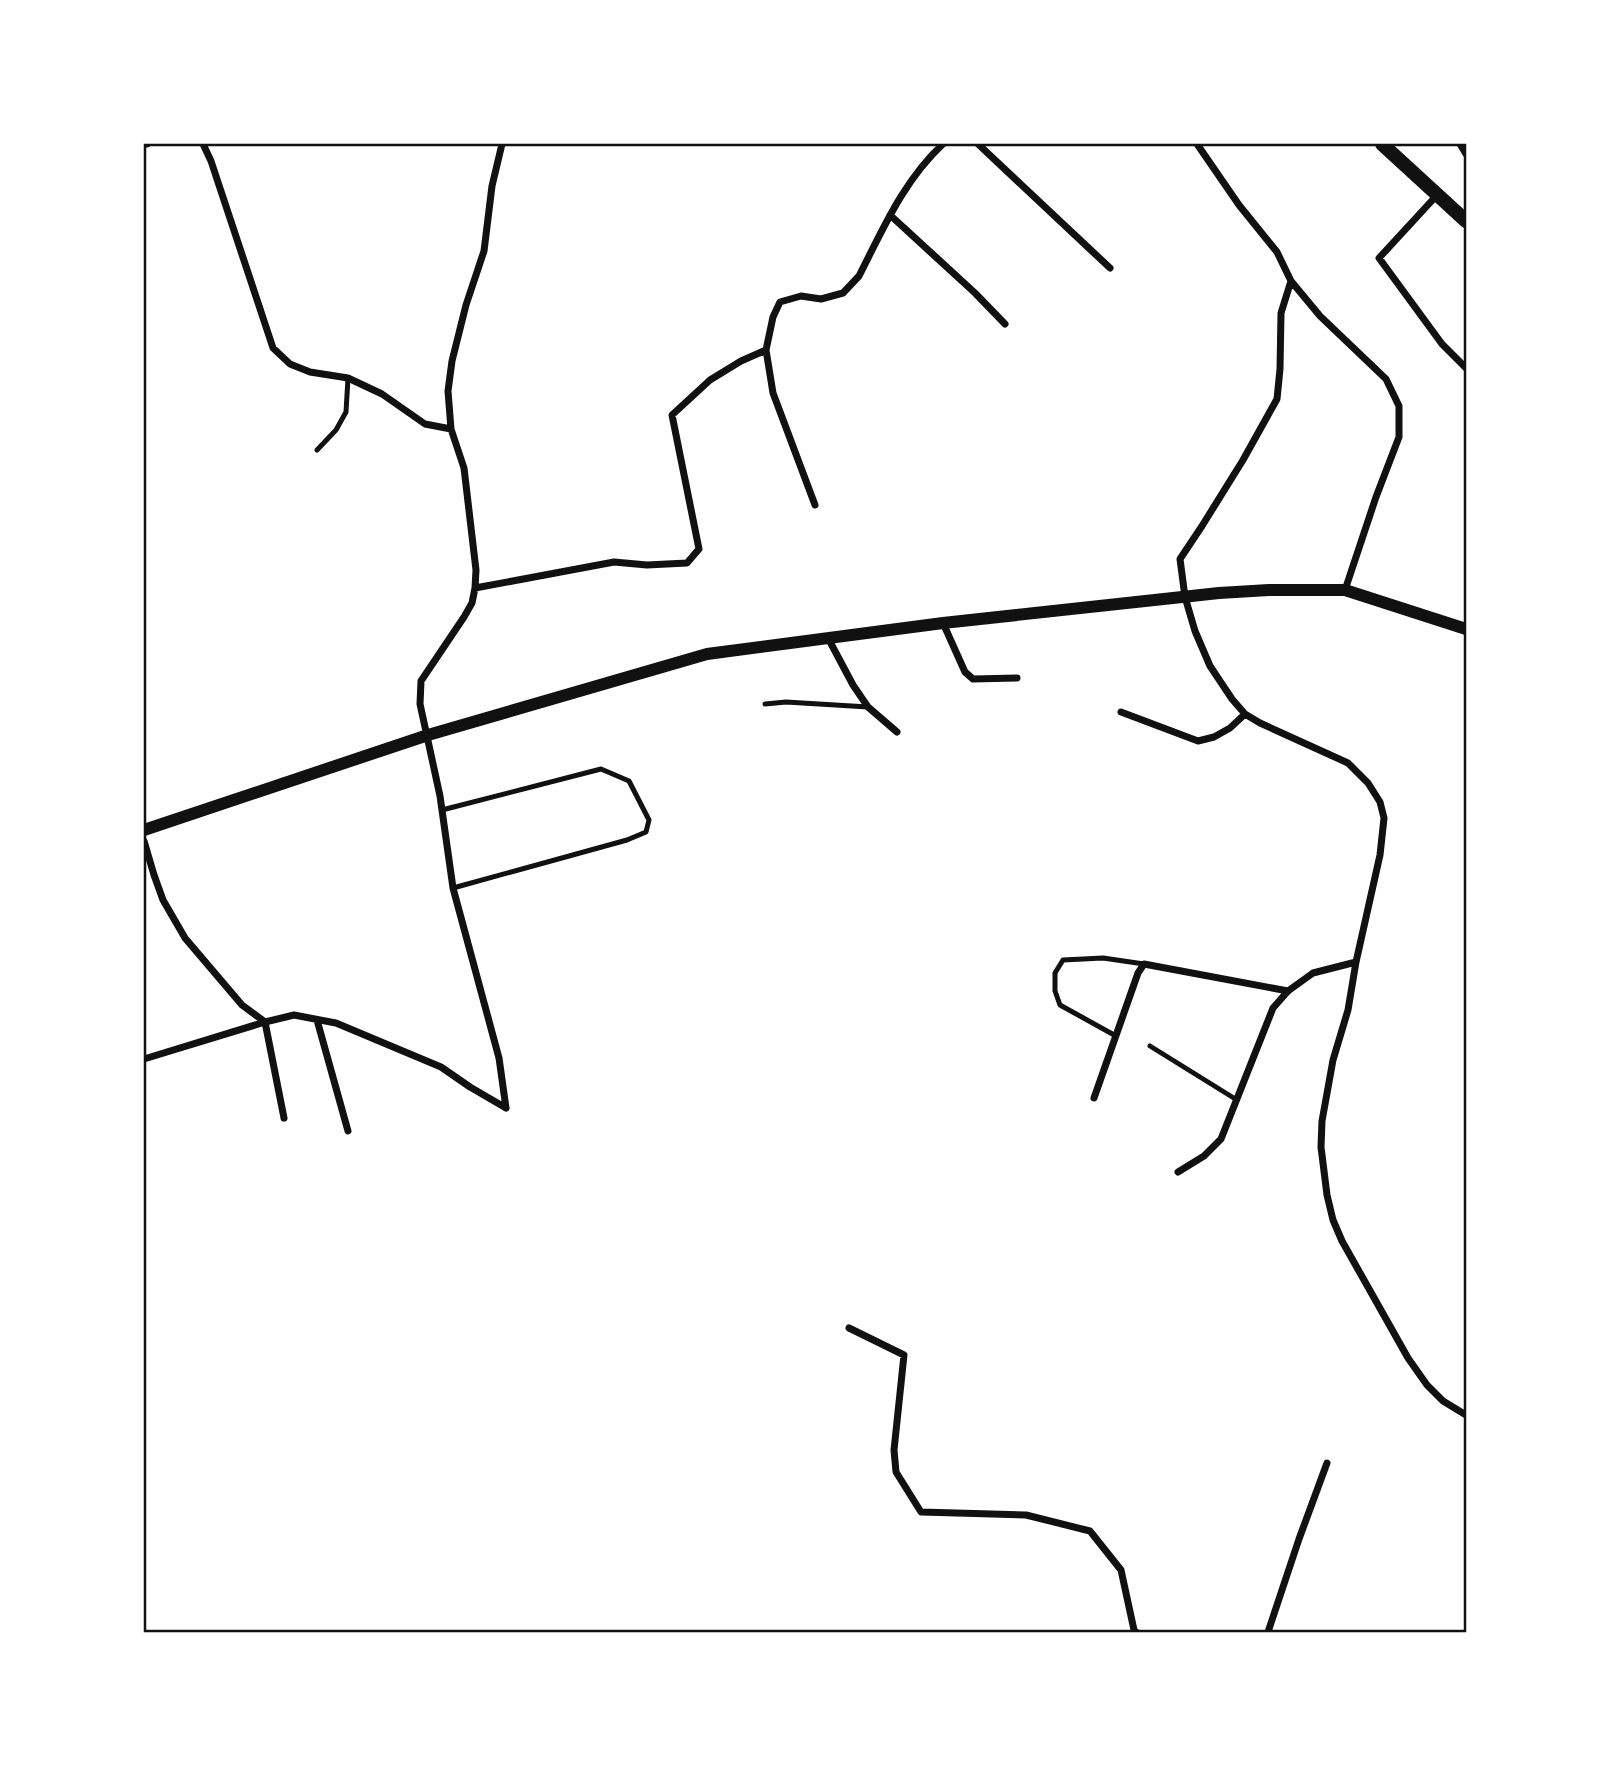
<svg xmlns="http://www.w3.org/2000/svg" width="1610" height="1776" font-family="'Exo 2',sans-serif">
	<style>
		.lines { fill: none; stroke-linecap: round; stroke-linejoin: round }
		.service { stroke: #111; stroke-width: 5 }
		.minor { stroke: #111; stroke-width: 7 }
		.tertiary { stroke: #111; stroke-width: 12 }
		.secondary { stroke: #111; stroke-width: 14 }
		.neatline { fill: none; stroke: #111; stroke-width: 2.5 }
	</style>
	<rect width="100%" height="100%" fill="#fff"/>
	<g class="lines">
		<path class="service" d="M 317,450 L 336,430 L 346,412 L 348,378
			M 765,704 L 786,702 L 868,707
			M 442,810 L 601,769 L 629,781 L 649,820 L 646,832 L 627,840 L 453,888
			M 1116,1036 L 1060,1005 L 1055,991 L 1055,973 L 1063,960 L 1103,958 L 1144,964
			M 1150,1046 L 1237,1100"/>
		<path class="minor" d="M 144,144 L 147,144
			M 203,144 L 211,161 L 273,348 L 290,364 L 310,372 L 348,378 L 382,394 L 425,424 L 451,429
			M 502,144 L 492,186 L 484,251 L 466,305 L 452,361 L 448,391 L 451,429 L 464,468 L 476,570 L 475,588 L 472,603 L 464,617 L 421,681 L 420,704 L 440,796 L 453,888 L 499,1058 L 506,1108
			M 978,144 L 1110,268
			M 1197,144 L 1239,205 L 1277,252 L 1291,281 L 1320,316 L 1386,379 L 1399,406 L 1399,437 L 1376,497 L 1345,590
			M 1460,144 L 1466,154
			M 1438,194 L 1379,258 L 1442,344 L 1466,368
			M 890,215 L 975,293 L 1005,324
			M 1291,281 L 1281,313 L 1280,369 L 1277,399 L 1243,460 L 1202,526 L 1180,559 L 1185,597 L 1195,631 L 1210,666 L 1232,699 L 1245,714 L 1260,723 L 1348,763 L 1368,783 L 1380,802 L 1384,818 L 1380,855 L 1356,962 L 1348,1010 L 1333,1060 L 1322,1121 L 1321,1147 L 1327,1195 L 1333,1220 L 1342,1241 L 1408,1358 L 1427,1385 L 1443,1401 L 1466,1415
			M 815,505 L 773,393 L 766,350 L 773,317 L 780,302 L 801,296 L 821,299 L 843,293 L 859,276 C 883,229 904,180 943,144
			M 475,588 L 614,562 L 647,565 L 687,563 L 699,549 L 672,415 L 710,380 L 741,361 L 766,350
			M 943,623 L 965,672 L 973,679 L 1017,678
			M 828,638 L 853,685 L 868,707 L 897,732
			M 1121,712 L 1198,741 L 1214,737 L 1230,728 L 1245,714
			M 144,841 L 154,875 L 163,900 L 185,938 L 242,1005 L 265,1022 L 294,1015 L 336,1023 L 441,1067 L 470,1087 L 506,1108
			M 317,1020 L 348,1131
			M 144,1059 L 265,1022 L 284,1118
			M 1094,1098 L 1138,973 L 1144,964 L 1288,991
			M 1178,1172 L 1204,1156 L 1221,1139 L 1273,1008 L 1288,991 L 1313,973 L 1356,962
			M 849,1328 L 904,1355 L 894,1450 L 896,1472 L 921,1512 L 1026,1515 L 1090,1531 L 1121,1570 L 1134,1630 L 1136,1632
			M 1268,1632 L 1299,1539 L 1327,1463"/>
		<path class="tertiary" d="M 144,830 L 428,735 L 707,654 L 943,623 L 1219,593 L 1269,590 L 1345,590 L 1466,629"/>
		<path class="secondary" d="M 1382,144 L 1466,221"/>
	</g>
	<rect width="1610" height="1776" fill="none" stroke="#ffffff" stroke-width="290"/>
	<rect x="145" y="145" width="1320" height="1486" class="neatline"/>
</svg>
